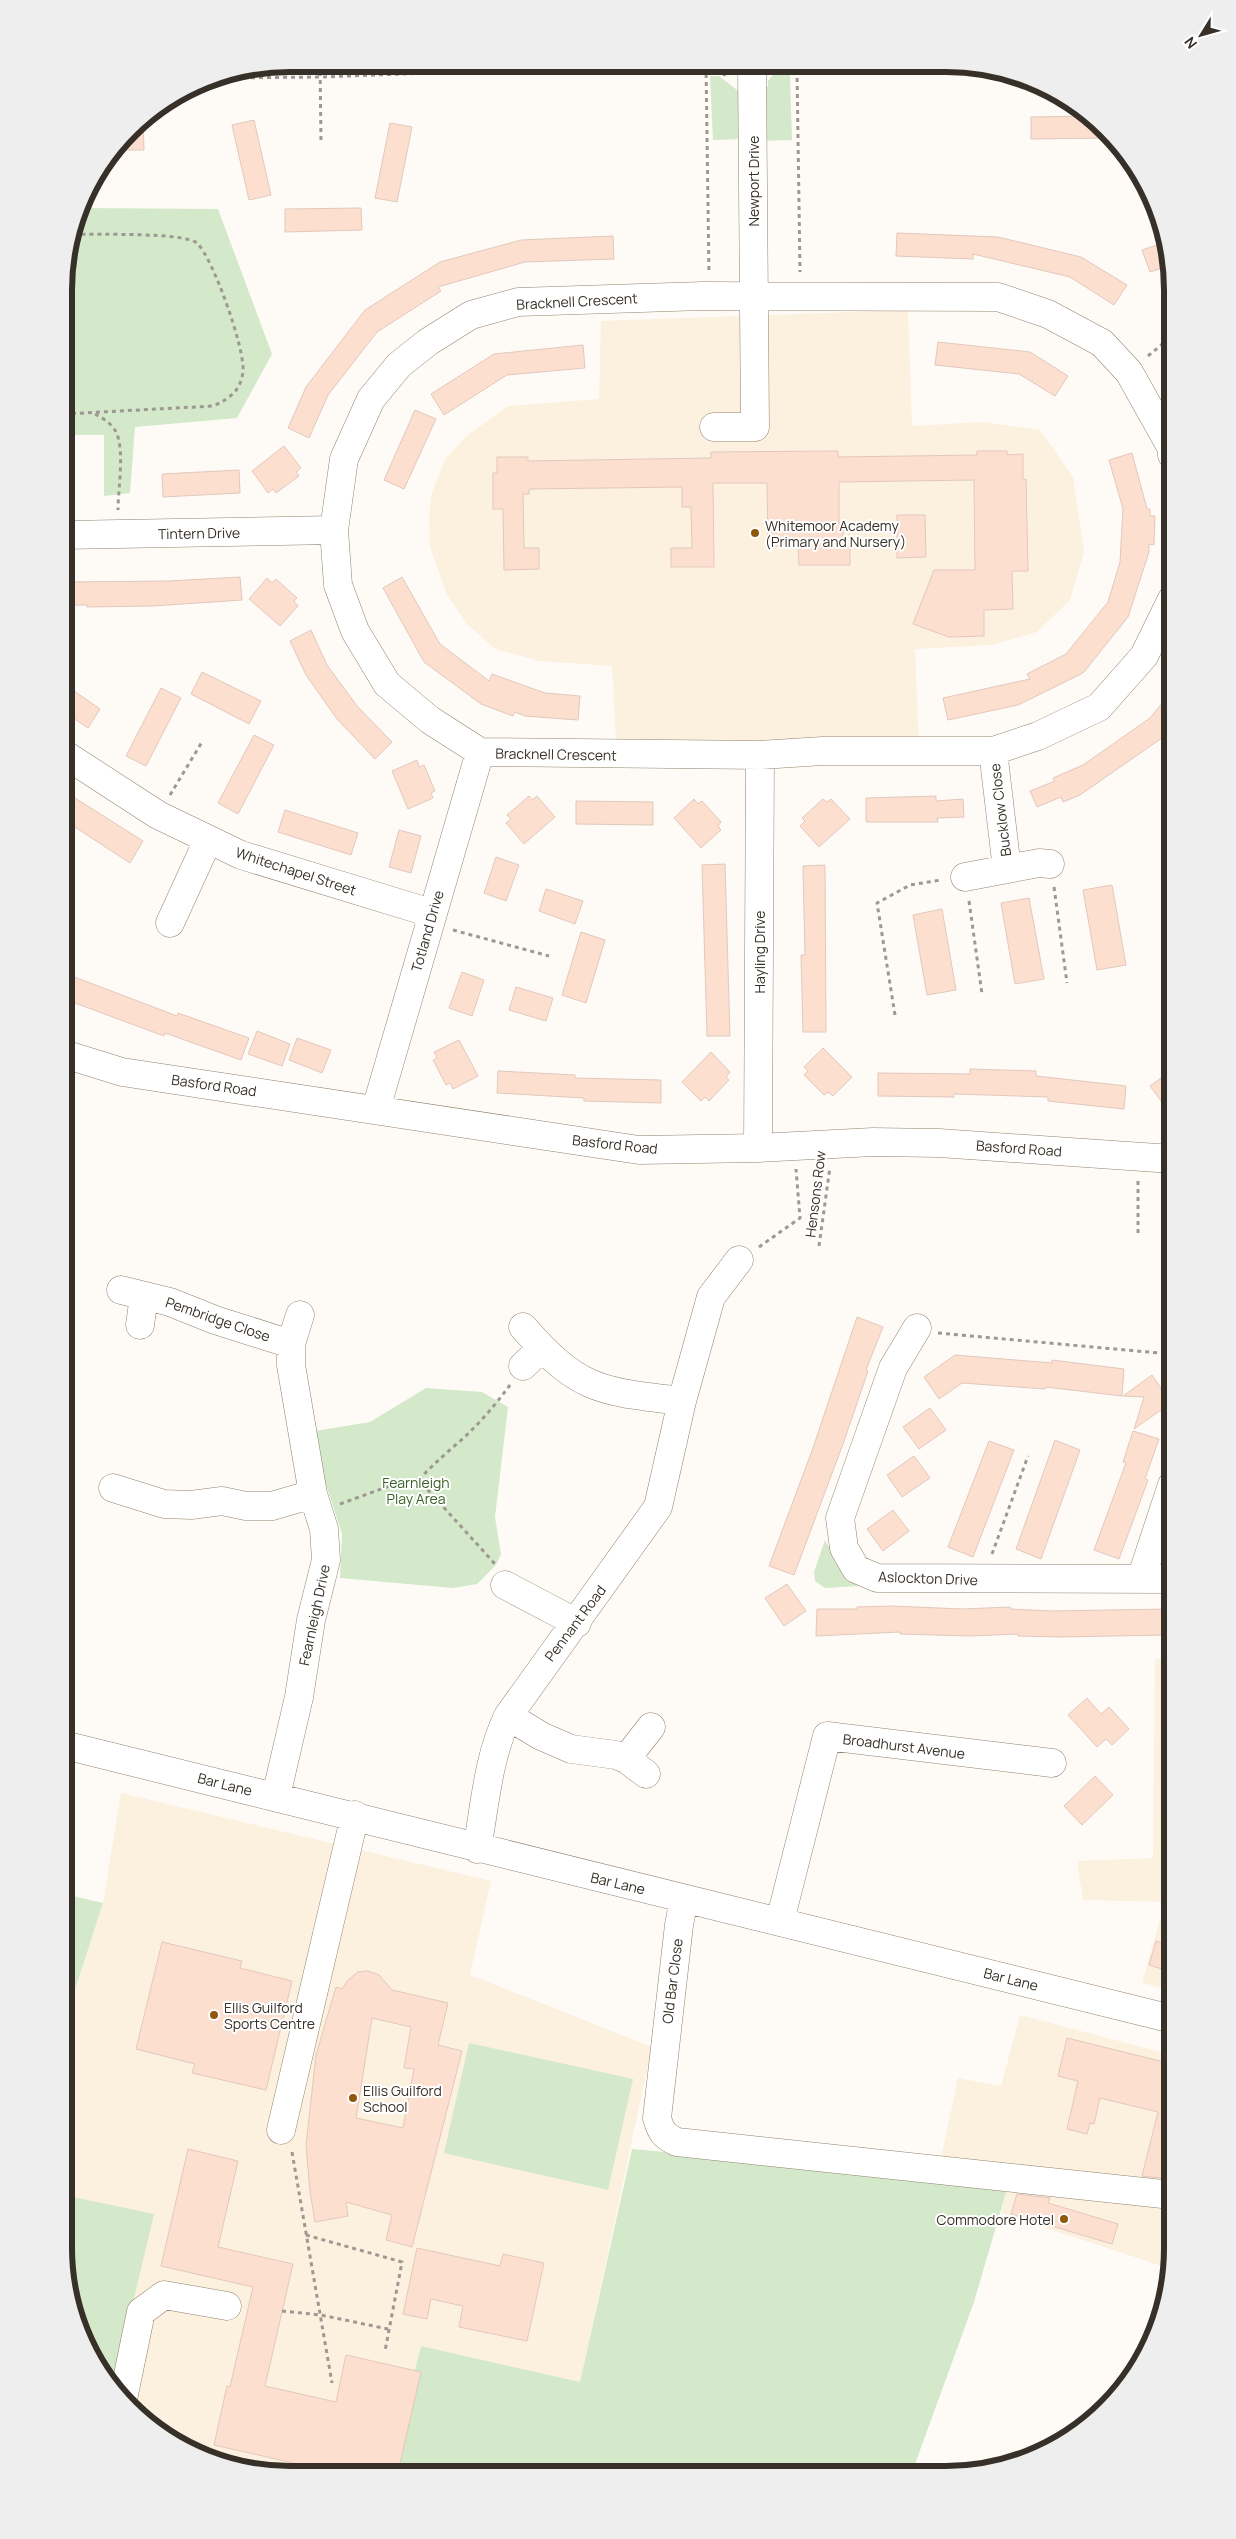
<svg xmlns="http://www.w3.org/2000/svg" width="1236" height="2539" font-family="Manrope,sans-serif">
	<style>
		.built { fill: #fcf0df }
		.green { fill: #d3e9c9 }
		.building { fill: #fddfd0; stroke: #e2c8bc; fill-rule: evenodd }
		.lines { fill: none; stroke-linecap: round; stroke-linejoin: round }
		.minor-casing { stroke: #91836f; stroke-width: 29 }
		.path { stroke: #9d9892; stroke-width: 3; stroke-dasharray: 4 4; stroke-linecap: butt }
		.minor { stroke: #fff; stroke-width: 28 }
		.poi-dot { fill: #8f580d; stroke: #fff; stroke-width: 2 }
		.labels { text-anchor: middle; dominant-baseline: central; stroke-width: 4; stroke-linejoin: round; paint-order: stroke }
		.street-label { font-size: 14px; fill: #363028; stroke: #fff }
		.poi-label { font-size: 14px; fill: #363028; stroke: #fff; text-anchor: start }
		.park-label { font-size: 14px; fill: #3a6027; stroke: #fff }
		.rim { fill: none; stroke: #363028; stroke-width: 6 }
	</style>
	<rect width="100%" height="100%" fill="#fefbf6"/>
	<path class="built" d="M 908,310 L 912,426 L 983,422 L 1040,430 L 1073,477 L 1084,552 L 1070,600 L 1037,632 L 991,645 L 915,649 L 919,747 L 616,742 L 612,666 L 539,661 L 495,649 L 467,624 L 447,595 L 430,547 L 429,518 L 431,495 L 445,459 L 468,435 L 508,406 L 599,399 L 601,321 Z
		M 1155,1659 L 1172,1659 L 1172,1990 L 1142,1983 L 1165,1902 L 1083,1900 L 1077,1861 L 1153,1858 Z
		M 121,1793 L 491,1881 L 470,1975 L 652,2047 L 580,2382 L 421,2346 L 389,2472 L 247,2471 L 191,2452 L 141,2419 L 102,2374 L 72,2307 L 64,2248 L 64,2024 L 103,1903 Z
		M 1020,2015 L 1172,2055 L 1171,2269 L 1001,2213 L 1007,2189 L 937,2177 L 958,2078 L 1001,2086 Z"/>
	<path class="green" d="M 773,75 L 790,75 L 792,140 L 761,141 L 760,88 L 768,87 L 768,81 Z
		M 710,76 L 719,76 L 741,93 L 742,139 L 713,140 Z
		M 82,208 L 218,209 L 272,354 L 237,418 L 135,427 L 130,493 L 104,496 L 104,435 L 64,435 L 64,276 Z
		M 426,1388 L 482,1392 L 508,1407 L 495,1517 L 501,1554 L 496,1565 L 477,1584 L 453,1588 L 340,1578 L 342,1534 L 309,1432 L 370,1422 Z
		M 825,1540 L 845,1574 L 859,1586 L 825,1588 L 815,1581 L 814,1572 Z
		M 64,1894 L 103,1903 L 64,2024 Z
		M 469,2043 L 633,2079 L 608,2190 L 444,2153 Z
		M 632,2149 L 937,2177 L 1007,2189 L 974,2302 L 911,2475 L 389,2472 L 421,2346 L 580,2382 Z
		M 64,2195 L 154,2214 L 113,2387 L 102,2374 L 72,2307 L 64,2248 Z"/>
	<path class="building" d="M 1089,116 L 1110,138 L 1031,139 L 1031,117 Z
		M 143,119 L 144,150 L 118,150 L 141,120 Z
		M 254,120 L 271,195 L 249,200 L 232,125 Z
		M 390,123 L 412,127 L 397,202 L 375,198 Z
		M 361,208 L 362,230 L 285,232 L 285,209 Z
		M 897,233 L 998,237 L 1081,257 L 1127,285 L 1114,305 L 1070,277 L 973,254 L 973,259 L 896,256 Z
		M 613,236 L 614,259 L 525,262 L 438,287 L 441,291 L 377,332 L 328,395 L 309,438 L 288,428 L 306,387 L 365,310 L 440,262 L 521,240 Z
		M 1166,242 L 1169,266 L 1150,272 L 1142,250 Z
		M 938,342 L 1030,352 L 1068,376 L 1055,396 L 1019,374 L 935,365 Z
		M 583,345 L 585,368 L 507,375 L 444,415 L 431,394 L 494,354 Z
		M 415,410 L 436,419 L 404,489 L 384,480 Z
		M 284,446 L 301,468 L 296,472 L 299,476 L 276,493 L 273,489 L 268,493 L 252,471 Z
		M 838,451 L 838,457 L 977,455 L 977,451 L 1007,451 L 1007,455 L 1023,454 L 1023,480 L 1026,479 L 1028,571 L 1012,571 L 1013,609 L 984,610 L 984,636 L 949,637 L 913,624 L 934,570 L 975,570 L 974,480 L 839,482 L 839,523 L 843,523 L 843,547 L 850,547 L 850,565 L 799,565 L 798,546 L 768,546 L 767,483 L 713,483 L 714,567 L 671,567 L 671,548 L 692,548 L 691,507 L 682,507 L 682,487 L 529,489 L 529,494 L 523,494 L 524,548 L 539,548 L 539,569 L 504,570 L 503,509 L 493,509 L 493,473 L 497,473 L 497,457 L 528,457 L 528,461 L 711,458 L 711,452 Z
		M 1132,453 L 1147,509 L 1150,509 L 1150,516 L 1155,516 L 1154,545 L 1149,544 L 1149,552 L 1128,617 L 1084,672 L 1079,675 L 1018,705 L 948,720 L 943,698 L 1030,679 L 1027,674 L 1066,654 L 1108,602 L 1120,562 L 1123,509 L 1109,460 Z
		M 239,470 L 240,493 L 163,497 L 162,474 Z
		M 897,515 L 925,515 L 926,557 L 897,558 Z
		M 240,577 L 242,600 L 153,606 L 87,607 L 87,605 L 64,605 L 64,582 L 169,581 Z
		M 402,577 L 440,644 L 489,681 L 492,674 L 545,693 L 580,696 L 578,720 L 525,716 L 515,712 L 513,716 L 481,704 L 424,662 L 383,588 Z
		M 267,578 L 272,583 L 276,579 L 297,598 L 294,601 L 298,606 L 280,626 L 249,599 Z
		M 311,630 L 327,665 L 357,706 L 392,742 L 375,759 L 337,719 L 306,675 L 290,641 Z
		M 202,672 L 261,701 L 249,724 L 191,694 Z
		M 64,684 L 100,709 L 88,728 L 64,712 Z
		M 161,688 L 181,698 L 146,766 L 126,756 Z
		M 1172,691 L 1172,731 L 1080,795 L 1063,802 L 1061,797 L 1037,807 L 1030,791 L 1055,781 L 1053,778 L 1083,765 L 1150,718 Z
		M 254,735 L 274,745 L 238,814 L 218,803 Z
		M 417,760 L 419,767 L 424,765 L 435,791 L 431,793 L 433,798 L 408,809 L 392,771 Z
		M 64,791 L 143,841 L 130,863 L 64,820 Z
		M 529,796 L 532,800 L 537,796 L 555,817 L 524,844 L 506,823 L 511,819 L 507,815 Z
		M 936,796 L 936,801 L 963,799 L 964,817 L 937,818 L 938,822 L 866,822 L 866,798 Z
		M 694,799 L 698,804 L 702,801 L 721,822 L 718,826 L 721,830 L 701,848 L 674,818 Z
		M 823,799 L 827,802 L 831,799 L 850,819 L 819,847 L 800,826 L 805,821 L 802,818 Z
		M 576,801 L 653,802 L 653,825 L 576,824 Z
		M 285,810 L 358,833 L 351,855 L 278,832 Z
		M 399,830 L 421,836 L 411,873 L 389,867 Z
		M 496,857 L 519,865 L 506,901 L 484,893 Z
		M 725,864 L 730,1036 L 707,1036 L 702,865 Z
		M 825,865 L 826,1032 L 803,1032 L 801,955 L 805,955 L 803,866 Z
		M 1112,885 L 1126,965 L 1097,970 L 1083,890 Z
		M 546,889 L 583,901 L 575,924 L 539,911 Z
		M 1029,898 L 1044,979 L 1015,984 L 1001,903 Z
		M 942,909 L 956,990 L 927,995 L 913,915 Z
		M 581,932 L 605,940 L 586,1003 L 562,995 Z
		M 462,972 L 484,980 L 472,1016 L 449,1008 Z
		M 64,973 L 177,1016 L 178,1013 L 249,1038 L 241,1060 L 165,1033 L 164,1036 L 64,999 Z
		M 516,987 L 553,998 L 546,1021 L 509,1010 Z
		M 257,1031 L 290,1044 L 282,1066 L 248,1054 Z
		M 297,1038 L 331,1050 L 322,1073 L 289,1060 Z
		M 459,1040 L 478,1076 L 453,1089 L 450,1083 L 446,1085 L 433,1060 L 437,1058 L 434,1052 Z
		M 823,1048 L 852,1077 L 833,1096 L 828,1092 L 824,1095 L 804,1075 L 808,1071 L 804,1067 Z
		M 711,1052 L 730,1072 L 726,1077 L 729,1080 L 709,1101 L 705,1097 L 701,1101 L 682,1082 Z
		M 970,1069 L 1036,1071 L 1036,1076 L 1126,1086 L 1124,1109 L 1048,1101 L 1048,1097 L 954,1094 L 954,1097 L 878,1096 L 878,1073 L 970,1074 Z
		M 1172,1070 L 1172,1116 L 1150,1086 Z
		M 498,1071 L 575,1075 L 575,1078 L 661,1080 L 661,1103 L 584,1101 L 584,1098 L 497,1093 Z
		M 857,1317 L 883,1327 L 866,1370 L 868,1371 L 843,1444 L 794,1575 L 769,1566 L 813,1448 Z
		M 955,1355 L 1052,1363 L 1052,1360 L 1124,1369 L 1122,1396 L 1046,1387 L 1045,1389 L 962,1383 L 939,1399 L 924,1377 Z
		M 1152,1375 L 1171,1403 L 1134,1429 L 1144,1397 L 1123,1396 Z
		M 930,1408 L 946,1430 L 919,1449 L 903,1427 Z
		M 1133,1431 L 1159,1439 L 1145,1479 L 1148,1480 L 1119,1559 L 1094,1550 L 1126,1463 L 1123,1462 Z
		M 1055,1440 L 1080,1450 L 1041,1559 L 1016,1549 Z
		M 989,1441 L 1014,1450 L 973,1557 L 948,1547 Z
		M 914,1456 L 930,1478 L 902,1497 L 887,1475 Z
		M 893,1510 L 909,1531 L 883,1551 L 867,1529 Z
		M 787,1584 L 806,1611 L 784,1626 L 765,1598 Z
		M 891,1606 L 962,1609 L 1010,1607 L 1011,1609 L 1051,1611 L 1169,1609 L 1168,1635 L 1059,1637 L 1018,1636 L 1018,1634 L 970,1636 L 900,1634 L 900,1632 L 816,1636 L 817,1609 L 857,1609 L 857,1607 Z
		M 1087,1698 L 1101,1714 L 1109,1707 L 1129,1729 L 1112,1745 L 1106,1739 L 1097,1747 L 1068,1715 Z
		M 1095,1776 L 1113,1795 L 1082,1825 L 1064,1806 Z
		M 1156,1941 L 1172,1946 L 1172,1972 L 1149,1965 Z
		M 162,1942 L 242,1961 L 240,1968 L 292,1981 L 266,2090 L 192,2073 L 195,2064 L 136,2049 Z
		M 368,1971 L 379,1975 L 392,1990 L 448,2003 L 438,2045 L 462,2051 L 412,2247 L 386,2240 L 392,2215 L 346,2202 L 348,2216 L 315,2222 L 310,2191 L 306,2145 L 316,2055 L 336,1987 L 342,1989 L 348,1980 L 358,1972 ZM 372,2018 L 411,2027 L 404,2068 L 414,2069 L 403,2128 L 356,2118 Z
		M 1067,2038 L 1172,2064 L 1172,2179 L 1142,2176 L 1158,2112 L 1100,2098 L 1094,2124 L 1090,2123 L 1087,2134 L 1067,2129 L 1078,2081 L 1058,2076 Z
		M 188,2149 L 238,2161 L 218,2247 L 293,2264 L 265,2386 L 336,2402 L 346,2355 L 421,2372 L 398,2472 L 329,2471 L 214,2445 L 227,2386 L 230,2387 L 253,2287 L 161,2266 Z
		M 1017,2194 L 1050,2198 L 1048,2203 L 1118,2224 L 1112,2244 L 1011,2214 Z
		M 417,2248 L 500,2266 L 503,2254 L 544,2263 L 527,2341 L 459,2327 L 463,2306 L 431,2299 L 427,2319 L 403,2314 Z"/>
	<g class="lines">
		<defs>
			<path id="minor" d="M 714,427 L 755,427 L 752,67
				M 64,535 L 334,530
				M 1172,599 L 1144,656 L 1099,707 L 1038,736 L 993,751 L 823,751 L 760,755 L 480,752 L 430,720 L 387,684 L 355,631 L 338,585 L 334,530 L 344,459 L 371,399 L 399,365 L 428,342 L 471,315 L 518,302 L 703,296 L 998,297 L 1048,314 L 1102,343 L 1129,372 L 1171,447 L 1172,455
				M 993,751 L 1007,869
				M 64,754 L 158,815 L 241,855 L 431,913
				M 965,877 L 1039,863 L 1050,864
				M 170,923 L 208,840
				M 64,1054 L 122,1072 L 639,1150 L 758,1148 L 873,1142 L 939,1143 L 1172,1159
				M 376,1109 L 480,752
				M 758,1148 L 760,755
				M 121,1290 L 170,1302 L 215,1320 L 291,1344
				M 140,1325 L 144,1296
				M 523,1327 C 580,1392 600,1391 682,1401
				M 917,1328 L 893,1368 L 840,1518 L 844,1548 L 856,1569 L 877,1578 L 1172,1579
				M 523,1366 L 542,1348
				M 113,1488 L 164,1504 L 191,1505 L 222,1501 L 246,1506 L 272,1506 L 313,1494
				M 1141,1579 L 1172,1485
				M 505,1585 L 577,1623
				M 508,1716 L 541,1736 L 571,1749 L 616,1755 L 626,1759 L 646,1774
				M 64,1745 L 1172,2019
				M 626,1759 L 651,1727
				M 276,1796 L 299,1697 L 311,1620 L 326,1560 L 324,1529 L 313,1494 L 291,1365 L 291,1344 L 300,1315
				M 477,1849 C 485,1805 488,1757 508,1716 L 658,1507 L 682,1401 L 711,1297 L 739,1260
				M 684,1899 L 679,1925 L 657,2118 C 661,2132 664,2136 677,2142 L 1172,2195
				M 780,1921 L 827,1736 L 1052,1763
				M 281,2130 L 355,1815
				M 123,2399 L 141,2312 L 164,2295 L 227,2306"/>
		</defs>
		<use href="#minor" class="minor-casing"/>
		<path class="path" d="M 320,64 L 321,141
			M 706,66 L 709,274
			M 797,70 L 800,272
			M 776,72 L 996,70
			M 219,78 L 321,77 L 484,71 L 717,71 L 727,76
			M 1148,356 L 1172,336
			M 64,414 L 213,406 C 229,399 241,391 243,371 C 245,349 213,258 197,243 C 184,232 96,235 75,234
			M 95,414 C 103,418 112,424 116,432 C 125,450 118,489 118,510
			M 170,795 L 202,742
			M 1054,887 L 1067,983
			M 969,901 L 982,994
			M 453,930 L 549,956
			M 895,1015 L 877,903 L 910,885 L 941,880
			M 1138,1233 L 1138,1179
			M 819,1246 L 830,1167
			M 759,1247 L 800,1218 L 796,1169
			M 938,1333 L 1170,1354 L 1168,1352 L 1172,1352
			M 419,1480 C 429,1468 440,1459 452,1448 C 474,1430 493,1408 510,1385
			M 340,1504 L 406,1480 L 419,1480 L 495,1564
			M 992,1554 L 1028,1456
			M 292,2152 L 332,2383
			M 306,2235 L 402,2262 L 385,2351
			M 282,2311 L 321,2315 L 388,2329"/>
		<use href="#minor" class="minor"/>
	</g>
	<g class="poi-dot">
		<circle cx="755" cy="533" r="5"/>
		<circle cx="214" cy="2015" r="5"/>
		<circle cx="353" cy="2098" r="5"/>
		<circle cx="1064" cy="2219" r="5"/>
	</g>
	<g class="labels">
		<g class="street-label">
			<text transform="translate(753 181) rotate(-90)">Newport Drive</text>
			<text transform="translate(577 301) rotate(-3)">Bracknell Crescent</text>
			<text transform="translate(199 533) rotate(-1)">Tintern Drive</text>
			<text transform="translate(556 754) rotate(1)">Bracknell Crescent</text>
			<text transform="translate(1000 810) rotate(-97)">Bucklow Close</text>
			<text transform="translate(296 871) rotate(18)">Whitechapel Street</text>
			<text transform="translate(427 931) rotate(-74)">Totland Drive</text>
			<text transform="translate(759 952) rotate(-90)">Hayling Drive</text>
			<text transform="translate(214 1085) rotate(8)">Basford Road</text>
			<text transform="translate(615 1144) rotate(6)">Basford Road</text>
			<text transform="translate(1019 1148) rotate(4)">Basford Road</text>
			<text transform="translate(815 1194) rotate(-83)">Hensons Row</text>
			<text transform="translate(218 1319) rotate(19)">Pembridge Close</text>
			<text transform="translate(928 1578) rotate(2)">Aslockton Drive</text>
			<text transform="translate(314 1615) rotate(-78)">Fearnleigh Drive</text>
			<text transform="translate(575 1623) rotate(-53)">Pennant Road</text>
			<text transform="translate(904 1746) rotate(7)">Broadhurst Avenue</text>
			<text transform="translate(225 1784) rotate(14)">Bar Lane</text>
			<text transform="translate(618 1883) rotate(13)">Bar Lane</text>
			<text transform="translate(1011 1979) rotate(14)">Bar Lane</text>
			<text transform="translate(672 1981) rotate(-83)">Old Bar Close</text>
		</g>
		<g class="poi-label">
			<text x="765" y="525">Whitemoor Academy<tspan x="765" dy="16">(Primary and Nursery)</tspan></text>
			<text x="224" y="2007">Ellis Guilford<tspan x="224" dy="16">Sports Centre</tspan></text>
			<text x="363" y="2090">Ellis Guilford<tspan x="363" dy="16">School</tspan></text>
			<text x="1054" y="2219" text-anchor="end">Commodore Hotel</text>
		</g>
		<g class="park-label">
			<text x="416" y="1482">Fearnleigh<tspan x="416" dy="16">Play Area</tspan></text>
		</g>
	</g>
	<path d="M0 0H1236V2539H0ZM290 72H946A218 218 0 0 1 1164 290V2248A218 218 0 0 1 946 2466H290A218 218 0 0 1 72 2248V290A218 218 0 0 1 290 72Z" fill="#efeeee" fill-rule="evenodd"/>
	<path class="rim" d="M290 72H946A218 218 0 0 1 1164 290V2248A218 218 0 0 1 946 2466H290A218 218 0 0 1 72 2248V290A218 218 0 0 1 290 72Z"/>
	<g transform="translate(1201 35) rotate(233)" stroke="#ffffff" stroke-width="4" paint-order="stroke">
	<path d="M0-4L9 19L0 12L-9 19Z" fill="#363028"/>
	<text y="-8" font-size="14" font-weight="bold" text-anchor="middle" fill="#363028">N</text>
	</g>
</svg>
